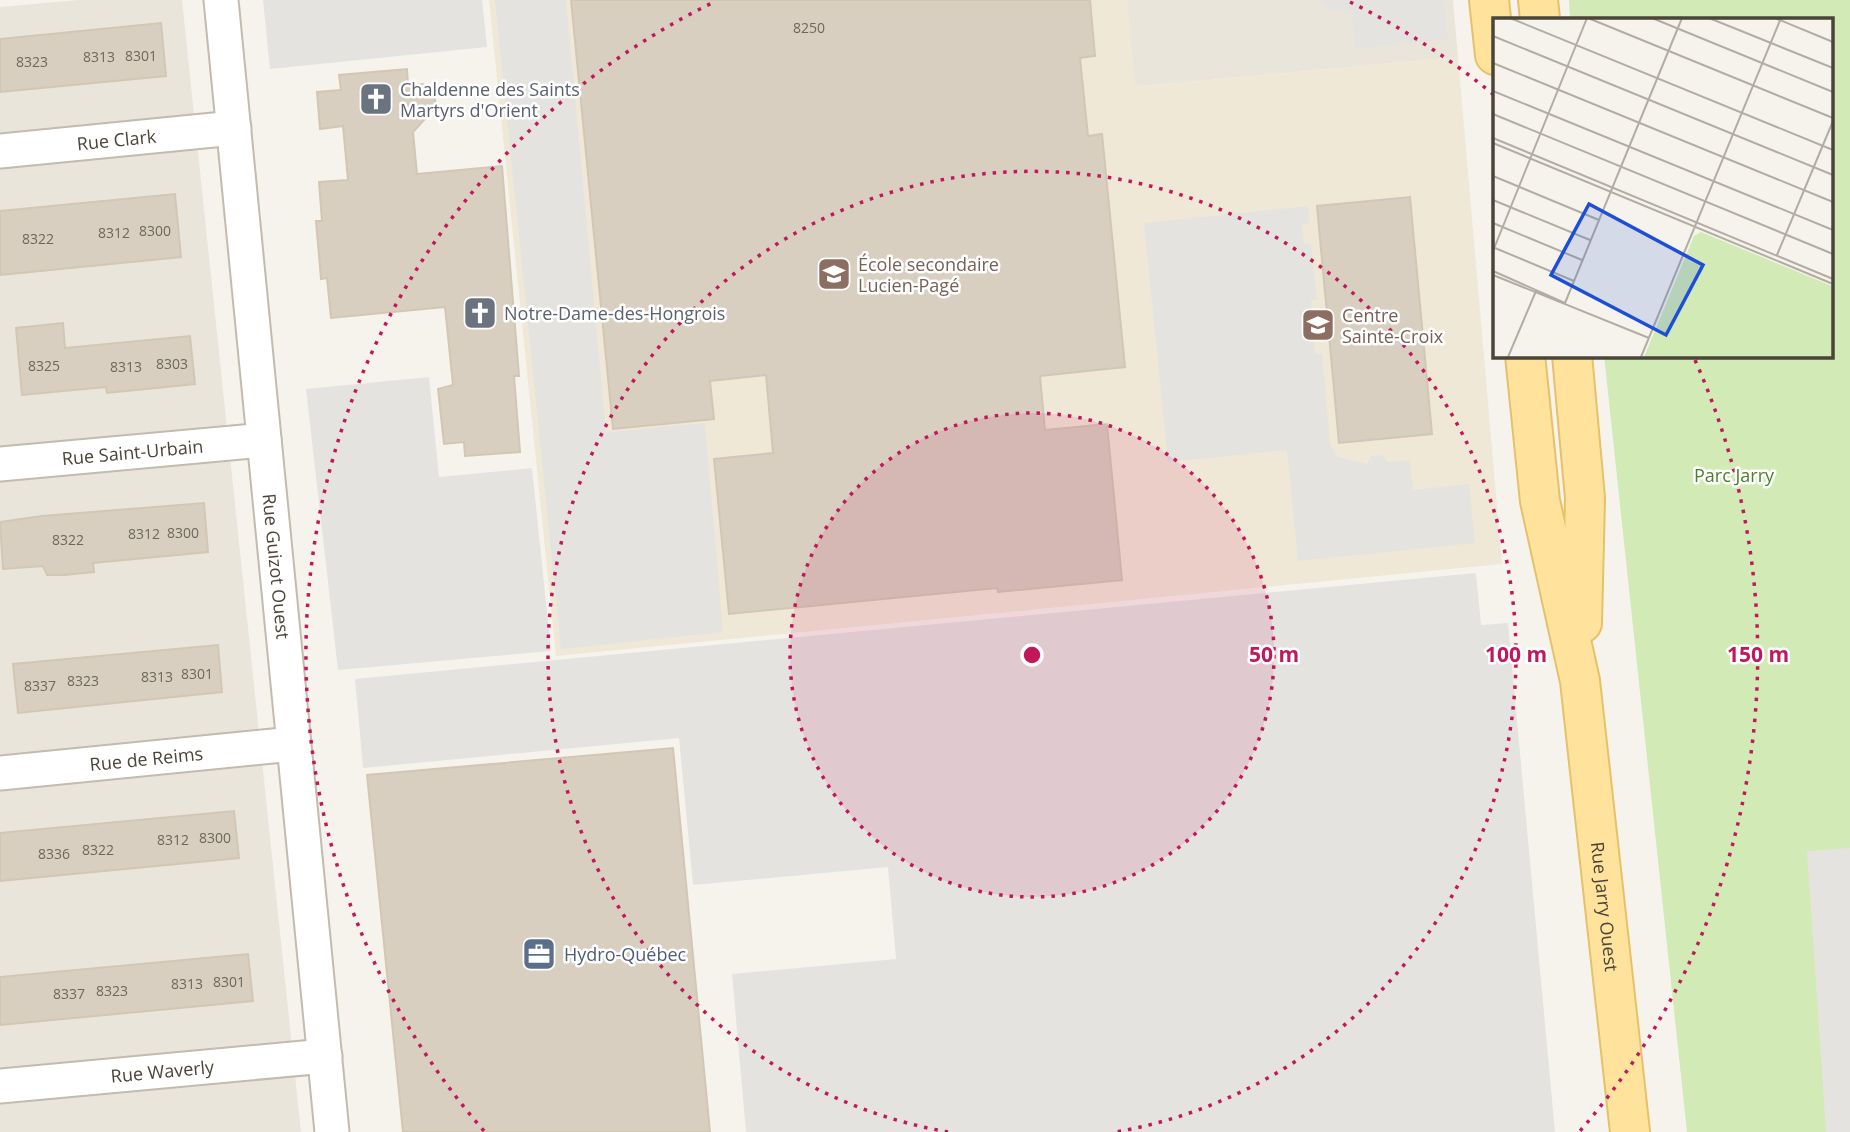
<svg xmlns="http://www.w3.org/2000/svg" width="1850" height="1132" font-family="'Open Sans',sans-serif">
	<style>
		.residential { fill: #eae5da }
		.education { fill: #efe8d6 }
		.green { fill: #d2eab5 }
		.parking { fill: #e5e3e0 }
		.building { fill: #d8cfc1; stroke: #d3c7b4; stroke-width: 2 }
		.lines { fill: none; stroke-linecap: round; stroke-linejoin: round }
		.minor-casing { stroke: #c2bbae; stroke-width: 37 }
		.major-casing { stroke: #e6c16a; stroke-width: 42 }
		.minor { stroke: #fff; stroke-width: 33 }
		.major { stroke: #ffe39c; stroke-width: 38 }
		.ring { fill: none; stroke: #c2185b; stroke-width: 3.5; stroke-dasharray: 3.5 7 }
		.labels { text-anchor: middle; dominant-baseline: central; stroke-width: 5; stroke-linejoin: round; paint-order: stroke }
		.number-label { font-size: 14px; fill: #6e675b }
		.worship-label { font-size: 18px; fill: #5b616d; stroke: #fff; text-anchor: start }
		.street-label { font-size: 18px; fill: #4b4439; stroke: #fff }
		.education-label { font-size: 18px; fill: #785e54; stroke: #fff; text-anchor: start }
		.park-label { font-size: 18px; fill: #4a7f2a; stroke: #fff }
		.service-label { font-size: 18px; fill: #4e5e75; stroke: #fff; text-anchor: start }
		.inset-road { fill: none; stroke: #b2ada4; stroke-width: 2 }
		.view { fill: #1d4ed8; fill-opacity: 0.15; stroke: #1d4ed8; stroke-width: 3.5 }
		.inset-edge { fill: none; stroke: #4b4439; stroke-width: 3.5 }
		.centre { fill: #c2185b; stroke: #fff; stroke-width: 3.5 }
		.ring-label { font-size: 21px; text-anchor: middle; font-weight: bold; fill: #c2185b; stroke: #fff; stroke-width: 5; stroke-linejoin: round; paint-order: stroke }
	</style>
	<rect width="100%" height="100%" fill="#f6f3ec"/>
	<path class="residential" d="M 79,0 L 182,0 L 301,1132 L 0,1132 L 0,7 Z
		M 1127,0 L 1453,0 L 1458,57 L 1134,87 Z"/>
	<path class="education" d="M 489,0 L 1127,0 L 1135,87 L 1458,57 L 1502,564 L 556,656 Z"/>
	<path class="green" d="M 1569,0 L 1850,0 L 1850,1132 L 1687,1132 L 1604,355 L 1831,355 L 1831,19 L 1570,19 Z"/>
	<path class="parking" d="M 263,0 L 482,0 L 487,47 L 270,69 Z
		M 495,0 L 566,0 L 606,432 L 705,423 L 723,632 L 561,649 Z
		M 1317,0 L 1444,0 L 1448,39 L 1355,49 L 1351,13 L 1332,10 Z
		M 1308,206 L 1309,223 L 1302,224 L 1304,244 L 1311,244 L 1317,299 L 1311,301 L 1315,354 L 1322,354 L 1330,444 L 1338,457 L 1367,464 L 1371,456 L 1382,455 L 1388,462 L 1410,460 L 1413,490 L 1469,484 L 1475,543 L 1298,561 L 1287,450 L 1168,462 L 1144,223 Z
		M 429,377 L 439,477 L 532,468 L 551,651 L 338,670 L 306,389 Z
		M 1476,573 L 1481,625 L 1508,623 L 1555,1132 L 746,1132 L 732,974 L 896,959 L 888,867 L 693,885 L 679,738 L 363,768 L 355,679 Z
		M 1850,848 L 1850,1132 L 1826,1132 L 1807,851 Z"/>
	<path class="building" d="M 571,0 L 1090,0 L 1095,56 L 1080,58 L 1088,136 L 1102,134 L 1125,367 L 1040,376 L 1045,430 L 1107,424 L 1122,580 L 998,592 L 997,588 L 729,614 L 714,459 L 773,453 L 766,375 L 710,381 L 714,419 L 613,429 Z
		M 161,23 L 166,76 L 0,92 L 0,39 Z
		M 407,69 L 408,86 L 423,84 L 434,92 L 436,107 L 413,132 L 417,174 L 502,166 L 519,376 L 514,376 L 520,452 L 465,456 L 464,442 L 444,444 L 438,389 L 453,385 L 445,307 L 331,318 L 327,278 L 321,279 L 316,221 L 322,221 L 319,182 L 348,180 L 343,126 L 320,129 L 317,92 L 341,90 L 339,75 Z
		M 175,194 L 181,257 L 0,275 L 0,211 Z
		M 1410,197 L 1432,434 L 1339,443 L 1317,206 Z
		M 63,323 L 65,348 L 190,336 L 195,384 L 107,393 L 106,387 L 22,395 L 16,328 Z
		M 204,503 L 208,552 L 93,563 L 94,572 L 64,575 L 47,575 L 43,566 L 3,569 L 0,522 L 42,516 Z
		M 218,645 L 222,692 L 18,713 L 13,664 Z
		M 673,748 L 710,1132 L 403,1132 L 367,775 Z
		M 234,811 L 239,858 L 0,881 L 0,833 Z
		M 248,954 L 253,1001 L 0,1025 L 0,977 Z"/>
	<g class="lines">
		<defs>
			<g id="minor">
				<path id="s1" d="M 221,0 L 332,1132"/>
				<path id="s2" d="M 0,151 L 234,128"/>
				<path id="s3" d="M 0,464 L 264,440"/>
				<path id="s4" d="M 0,773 L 293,744"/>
				<path id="s5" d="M 0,1086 L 325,1056"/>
			</g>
			<g id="major">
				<path d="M 1489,0 L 1495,55"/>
				<path d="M 1538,0 L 1540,19"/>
				<path id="s6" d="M 1525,355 L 1540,501 L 1580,681 L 1630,1132"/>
				<path d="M 1572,355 L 1585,498 L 1582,623"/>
			</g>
		</defs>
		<use href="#minor" class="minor-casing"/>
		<use href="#major" class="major-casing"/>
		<use href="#minor" class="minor"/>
		<use href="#major" class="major"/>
	</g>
	<circle cx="1032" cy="655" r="242" fill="#c2185b" fill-opacity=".12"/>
	<g class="ring">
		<circle cx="1032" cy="655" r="242"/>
		<path d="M948 1132A484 484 0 1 1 1116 1132"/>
		<path d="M484 1131A726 726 0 0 1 714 2M1350 2A726 726 0 0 1 1494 95M1695 360A726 726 0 0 1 1580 1131"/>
	</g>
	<defs>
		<symbol id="church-square" viewBox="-11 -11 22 22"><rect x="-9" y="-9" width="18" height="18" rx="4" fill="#6b7280" stroke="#fff"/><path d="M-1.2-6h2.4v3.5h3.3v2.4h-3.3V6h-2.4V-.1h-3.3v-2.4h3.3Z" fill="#fff"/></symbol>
		<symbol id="school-square" viewBox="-11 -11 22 22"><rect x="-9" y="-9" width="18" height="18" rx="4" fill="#8d6e63" stroke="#fff"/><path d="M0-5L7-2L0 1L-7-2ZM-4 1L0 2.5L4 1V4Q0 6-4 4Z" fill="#fff"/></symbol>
		<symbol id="office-square" viewBox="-11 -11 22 22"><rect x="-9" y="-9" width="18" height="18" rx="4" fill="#5c6f8a" stroke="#fff"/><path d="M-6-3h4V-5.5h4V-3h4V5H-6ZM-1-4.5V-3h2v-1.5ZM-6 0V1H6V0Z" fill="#fff"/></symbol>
	</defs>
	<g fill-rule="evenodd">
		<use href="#church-square" x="357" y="80" width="38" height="38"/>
		<use href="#school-square" x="815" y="255" width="38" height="38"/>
		<use href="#church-square" x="461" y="294" width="38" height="38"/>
		<use href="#school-square" x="1299" y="306" width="38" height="38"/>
		<use href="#office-square" x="520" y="935" width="38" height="38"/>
	</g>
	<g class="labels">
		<g class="number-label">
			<text x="809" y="27">8250</text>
			<text x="141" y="55">8301</text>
			<text x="99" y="56">8313</text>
			<text x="32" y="61">8323</text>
			<text x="155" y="230">8300</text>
			<text x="114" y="232">8312</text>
			<text x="38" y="238">8322</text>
			<text x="172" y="363">8303</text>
			<text x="44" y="365">8325</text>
			<text x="126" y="366">8313</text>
			<text x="183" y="532">8300</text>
			<text x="144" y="533">8312</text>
			<text x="68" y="539">8322</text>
			<text x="197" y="673">8301</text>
			<text x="157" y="676">8313</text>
			<text x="83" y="680">8323</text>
			<text x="40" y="685">8337</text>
			<text x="215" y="837">8300</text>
			<text x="173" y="839">8312</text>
			<text x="98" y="849">8322</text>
			<text x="54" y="853">8336</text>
			<text x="229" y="981">8301</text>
			<text x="187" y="983">8313</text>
			<text x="112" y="990">8323</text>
			<text x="69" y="993">8337</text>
		</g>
		<g class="worship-label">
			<text x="400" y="89">Chaldenne des Saints<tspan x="400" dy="21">Martyrs d'Orient</tspan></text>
			<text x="504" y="313">Notre-Dame-des-Hongrois</text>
		</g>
		<g class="street-label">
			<text stroke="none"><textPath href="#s2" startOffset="117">Rue Clark</textPath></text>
			<text stroke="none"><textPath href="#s3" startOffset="133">Rue Saint-Urbain</textPath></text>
			<text stroke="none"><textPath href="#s1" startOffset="569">Rue Guizot Ouest</textPath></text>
			<text stroke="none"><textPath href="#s4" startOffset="147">Rue de Reims</textPath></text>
			<text stroke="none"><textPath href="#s6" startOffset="558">Rue Jarry Ouest</textPath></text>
			<text stroke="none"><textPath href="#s5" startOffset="163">Rue Waverly</textPath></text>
		</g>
		<g class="education-label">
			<text x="858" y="264">École secondaire<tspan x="858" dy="21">Lucien-Pagé</tspan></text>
			<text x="1342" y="315">Centre<tspan x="1342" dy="21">Sainte-Croix</tspan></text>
		</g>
		<g class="park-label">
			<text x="1734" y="475">Parc Jarry</text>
		</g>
		<g class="service-label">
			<text x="564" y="954">Hydro-Québec</text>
		</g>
	</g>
	<g transform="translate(1493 18)">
		<rect width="340" height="340" fill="#f6f3ec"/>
		<path d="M 208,214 L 339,268 L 339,339 L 151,339 L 201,218 Z" fill="#d2eab5"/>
		<path class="inset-road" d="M 17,0 L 340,132M 95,0 L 340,100M 159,0 L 340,74M 216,0 L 340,50M 282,0 L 340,24M 0,18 L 340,157M 0,45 L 340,184M 0,73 L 340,212M 0,96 L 340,236M 0,120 L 340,261M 0,125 L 340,266M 0,158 L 106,202M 0,182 L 97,222M 0,205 L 89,242M 2,230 L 81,263M 0,233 L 94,0M 284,237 L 340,103M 0,253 L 72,285M 0,257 L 156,320M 72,285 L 189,0M 15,339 L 43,273M 148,339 L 288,0"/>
		<path class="view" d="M 96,186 L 210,247 L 173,317 L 58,257 Z"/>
		<rect width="340" height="340" class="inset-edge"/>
	</g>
	<circle cx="1032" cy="655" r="10" class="centre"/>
	<g class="ring-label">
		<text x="1274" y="662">50 m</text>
		<text x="1516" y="662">100 m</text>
		<text x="1758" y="662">150 m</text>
	</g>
</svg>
